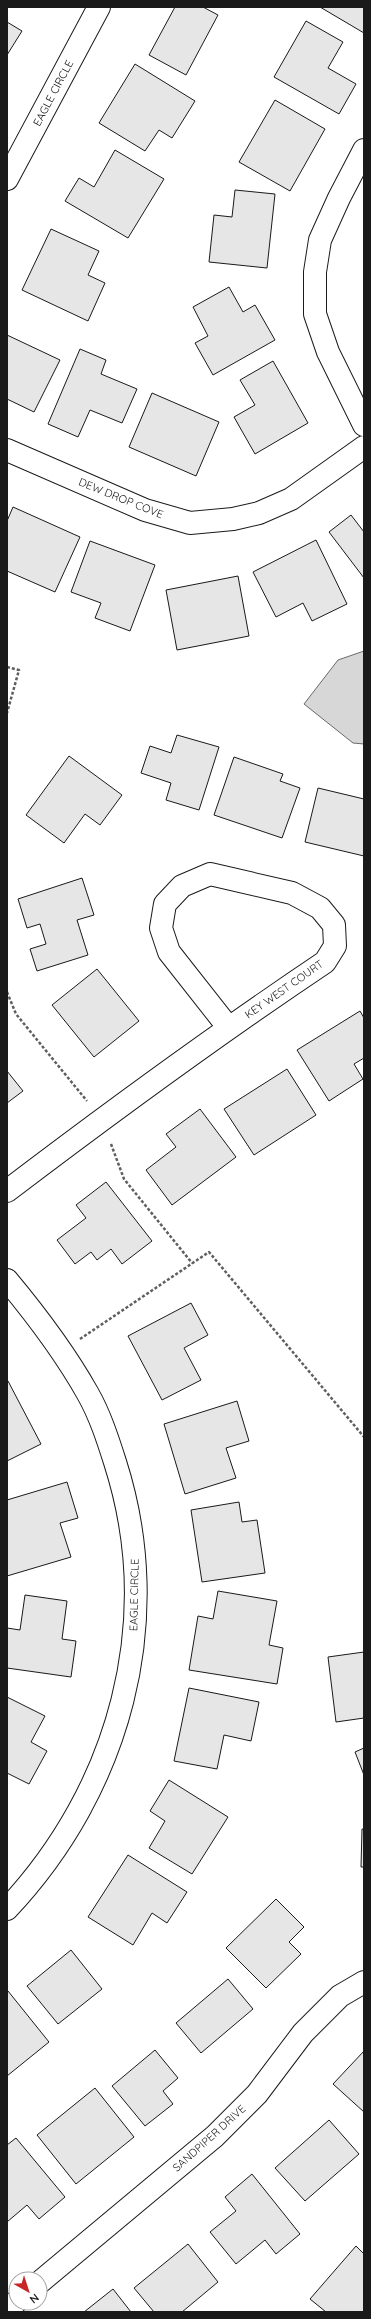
<svg xmlns="http://www.w3.org/2000/svg" width="371" height="2319" font-family="Quicksand,sans-serif">
	<style>
		.water { fill: #d7d7d7; stroke: #6a6a6a }
		.building { fill: #e6e6e6; stroke: #1a1a1a }
		.lines { fill: none; stroke-linecap: round; stroke-linejoin: round }
		.minor-casing { stroke: #1a1a1a; stroke-width: 24 }
		.path { stroke: #5f5f5f; stroke-width: 2.5; stroke-dasharray: 3 2; stroke-linecap: butt }
		.minor { stroke: #fff; stroke-width: 22 }
		.labels { text-anchor: middle; dominant-baseline: central; stroke-width: 3; stroke-linejoin: round; paint-order: stroke }
		.street-label { font-size: 11px; fill: #1a1a1a; stroke: #fff }
	</style>
	<rect width="100%" height="100%" fill="#fff"/>
	<path class="water" d="M 364,651 L 364,744 L 353,743 L 304,704 L 338,660 Z"/>
	<path class="building" d="M 175,7 L 203,7 L 218,15 L 186,75 L 149,55 Z
		M 320,7 L 364,7 L 364,33 Z
		M 306,21 L 343,42 L 328,68 L 356,84 L 339,114 L 274,77 Z
		M 7,22 L 22,31 L 7,55 Z
		M 135,64 L 195,101 L 172,138 L 159,130 L 145,151 L 99,123 Z
		M 275,100 L 325,129 L 290,191 L 239,162 Z
		M 115,150 L 164,179 L 128,238 L 65,201 L 79,178 L 94,187 Z
		M 235,190 L 275,194 L 267,268 L 209,262 L 214,215 L 232,217 Z
		M 51,229 L 99,251 L 88,275 L 105,283 L 88,321 L 22,290 Z
		M 229,287 L 243,312 L 255,305 L 275,340 L 213,375 L 195,343 L 208,336 L 193,307 Z
		M 7,335 L 60,360 L 34,412 L 7,399 Z
		M 80,349 L 106,360 L 101,374 L 137,389 L 122,423 L 90,410 L 78,437 L 48,424 Z
		M 273,361 L 308,423 L 255,454 L 234,417 L 255,405 L 240,380 Z
		M 152,393 L 219,422 L 196,476 L 129,447 Z
		M 13,507 L 80,537 L 55,592 L 7,571 L 7,521 Z
		M 351,515 L 364,532 L 364,578 L 329,532 Z
		M 316,540 L 347,604 L 312,621 L 303,603 L 276,617 L 253,572 Z
		M 90,541 L 155,565 L 130,631 L 95,618 L 101,603 L 71,592 Z
		M 238,576 L 249,636 L 177,650 L 166,590 Z
		M 177,735 L 219,747 L 199,810 L 166,800 L 171,783 L 141,773 L 150,746 L 171,753 Z
		M 69,756 L 122,795 L 100,825 L 85,814 L 64,843 L 26,815 Z
		M 234,757 L 283,774 L 280,781 L 300,788 L 282,838 L 214,815 Z
		M 318,788 L 364,799 L 364,856 L 305,842 Z
		M 82,878 L 94,915 L 77,920 L 88,955 L 37,971 L 30,949 L 46,944 L 40,924 L 27,928 L 18,899 Z
		M 97,969 L 139,1021 L 94,1057 L 52,1005 Z
		M 360,1011 L 364,1018 L 364,1058 L 354,1064 L 363,1079 L 329,1101 L 297,1050 Z
		M 287,1069 L 316,1115 L 254,1155 L 224,1109 Z
		M 7,1071 L 23,1091 L 7,1103 Z
		M 200,1109 L 236,1157 L 172,1205 L 146,1170 L 176,1147 L 166,1134 Z
		M 106,1182 L 152,1241 L 122,1264 L 111,1249 L 97,1260 L 91,1252 L 75,1264 L 57,1240 L 86,1218 L 76,1205 Z
		M 191,1303 L 208,1335 L 184,1348 L 201,1380 L 162,1400 L 128,1336 Z
		M 8,1381 L 41,1444 L 7,1461 L 7,1382 Z
		M 237,1401 L 249,1441 L 226,1448 L 236,1478 L 185,1494 L 164,1424 Z
		M 67,1482 L 78,1518 L 60,1523 L 71,1557 L 7,1576 L 7,1500 Z
		M 239,1502 L 242,1522 L 257,1520 L 265,1573 L 202,1582 L 191,1510 Z
		M 218,1591 L 277,1601 L 269,1645 L 283,1648 L 277,1684 L 189,1670 L 198,1616 L 213,1619 Z
		M 25,1595 L 67,1601 L 62,1639 L 76,1641 L 71,1677 L 7,1668 L 7,1628 L 20,1630 Z
		M 364,1652 L 364,1718 L 336,1722 L 328,1657 Z
		M 189,1688 L 259,1702 L 251,1741 L 224,1735 L 217,1769 L 174,1761 Z
		M 7,1697 L 45,1716 L 31,1742 L 47,1751 L 29,1784 L 7,1773 Z
		M 364,1748 L 364,1775 L 355,1752 Z
		M 169,1780 L 228,1817 L 192,1874 L 149,1848 L 165,1821 L 150,1811 Z
		M 362,1829 L 364,1829 L 364,1867 L 361,1867 Z
		M 128,1855 L 187,1892 L 167,1923 L 152,1913 L 133,1945 L 88,1917 Z
		M 276,1899 L 304,1927 L 289,1942 L 301,1954 L 266,1988 L 226,1948 Z
		M 71,1950 L 102,1989 L 58,2024 L 27,1986 Z
		M 228,1979 L 253,2009 L 201,2053 L 176,2023 Z
		M 8,1991 L 49,2042 L 7,2076 L 7,1992 Z
		M 155,2050 L 178,2078 L 163,2091 L 173,2104 L 145,2126 L 112,2086 Z
		M 364,2051 L 364,2112 L 333,2084 Z
		M 95,2088 L 134,2137 L 76,2184 L 37,2135 Z
		M 329,2120 L 359,2154 L 305,2201 L 275,2168 Z
		M 16,2138 L 65,2197 L 39,2219 L 27,2205 L 7,2222 L 7,2145 Z
		M 252,2174 L 300,2234 L 276,2254 L 265,2240 L 236,2264 L 210,2232 L 236,2211 L 225,2197 Z
		M 188,2244 L 218,2282 L 182,2312 L 154,2312 L 134,2288 Z
		M 356,2246 L 364,2254 L 364,2312 L 326,2312 L 310,2299 Z
		M 113,2289 L 131,2312 L 84,2312 Z"/>
	<g class="lines">
		<defs>
			<path id="minor" d="M 364,150 L 339,198 L 320,240 L 315,272 L 315,314 L 328,352 L 364,425
				M 7,179 L 99,7
				M 7,450 L 145,510 L 190,523 L 233,519 L 259,513 L 291,499 L 364,447
				M 7,1191 C 111,1112 216,1035 325,962 L 335,946 L 334,925 L 320,908 L 292,893 L 210,874 L 182,886 L 165,904 L 161,928 L 169,952 L 228,1027
				M 7,1280 C 37,1316 65,1353 88,1394 C 100,1415 108,1440 115,1462 C 166,1621 120,1789 7,1909
				M 40,2282 L 215,2136 L 257,2094 L 303,2033 L 340,1996 L 364,1982
				M 7,2310 L 16,2302"/>
		</defs>
		<use href="#minor" class="minor-casing"/>
		<path class="path" d="M 7,667 L 19,670 L 7,713
			M 7,992 L 16,1014 L 87,1101
			M 111,1144 L 124,1179 L 192,1263
			M 80,1339 L 209,1252 L 364,1437"/>
		<use href="#minor" class="minor"/>
	</g>
	<g class="labels">
		<g class="street-label">
			<text transform="translate(53 93) rotate(-62)">EAGLE CIRCLE</text>
			<text transform="translate(121 498) rotate(22)">DEW DROP COVE</text>
			<text transform="translate(284 989) rotate(-35)">KEY WEST COURT</text>
			<text transform="translate(134 1595) rotate(-89)">EAGLE CIRCLE</text>
			<text transform="translate(209 2138) rotate(-42)">SANDPIPER DRIVE</text>
		</g>
	</g>
	<rect width="371" height="2319" fill="none" stroke="#1a1a1a" stroke-width="16"/>
	<g transform="translate(28 2291) rotate(141)"><circle r="19" fill="#ffffff" stroke="#a3a3a3"/>
	<path d="M0-3L7 15L0 10L-7 15Z" fill="#c62828"/>
	<text y="-6" font-size="11" font-weight="bold" text-anchor="middle" fill="#1a1a1a">N</text>
	</g>
</svg>
